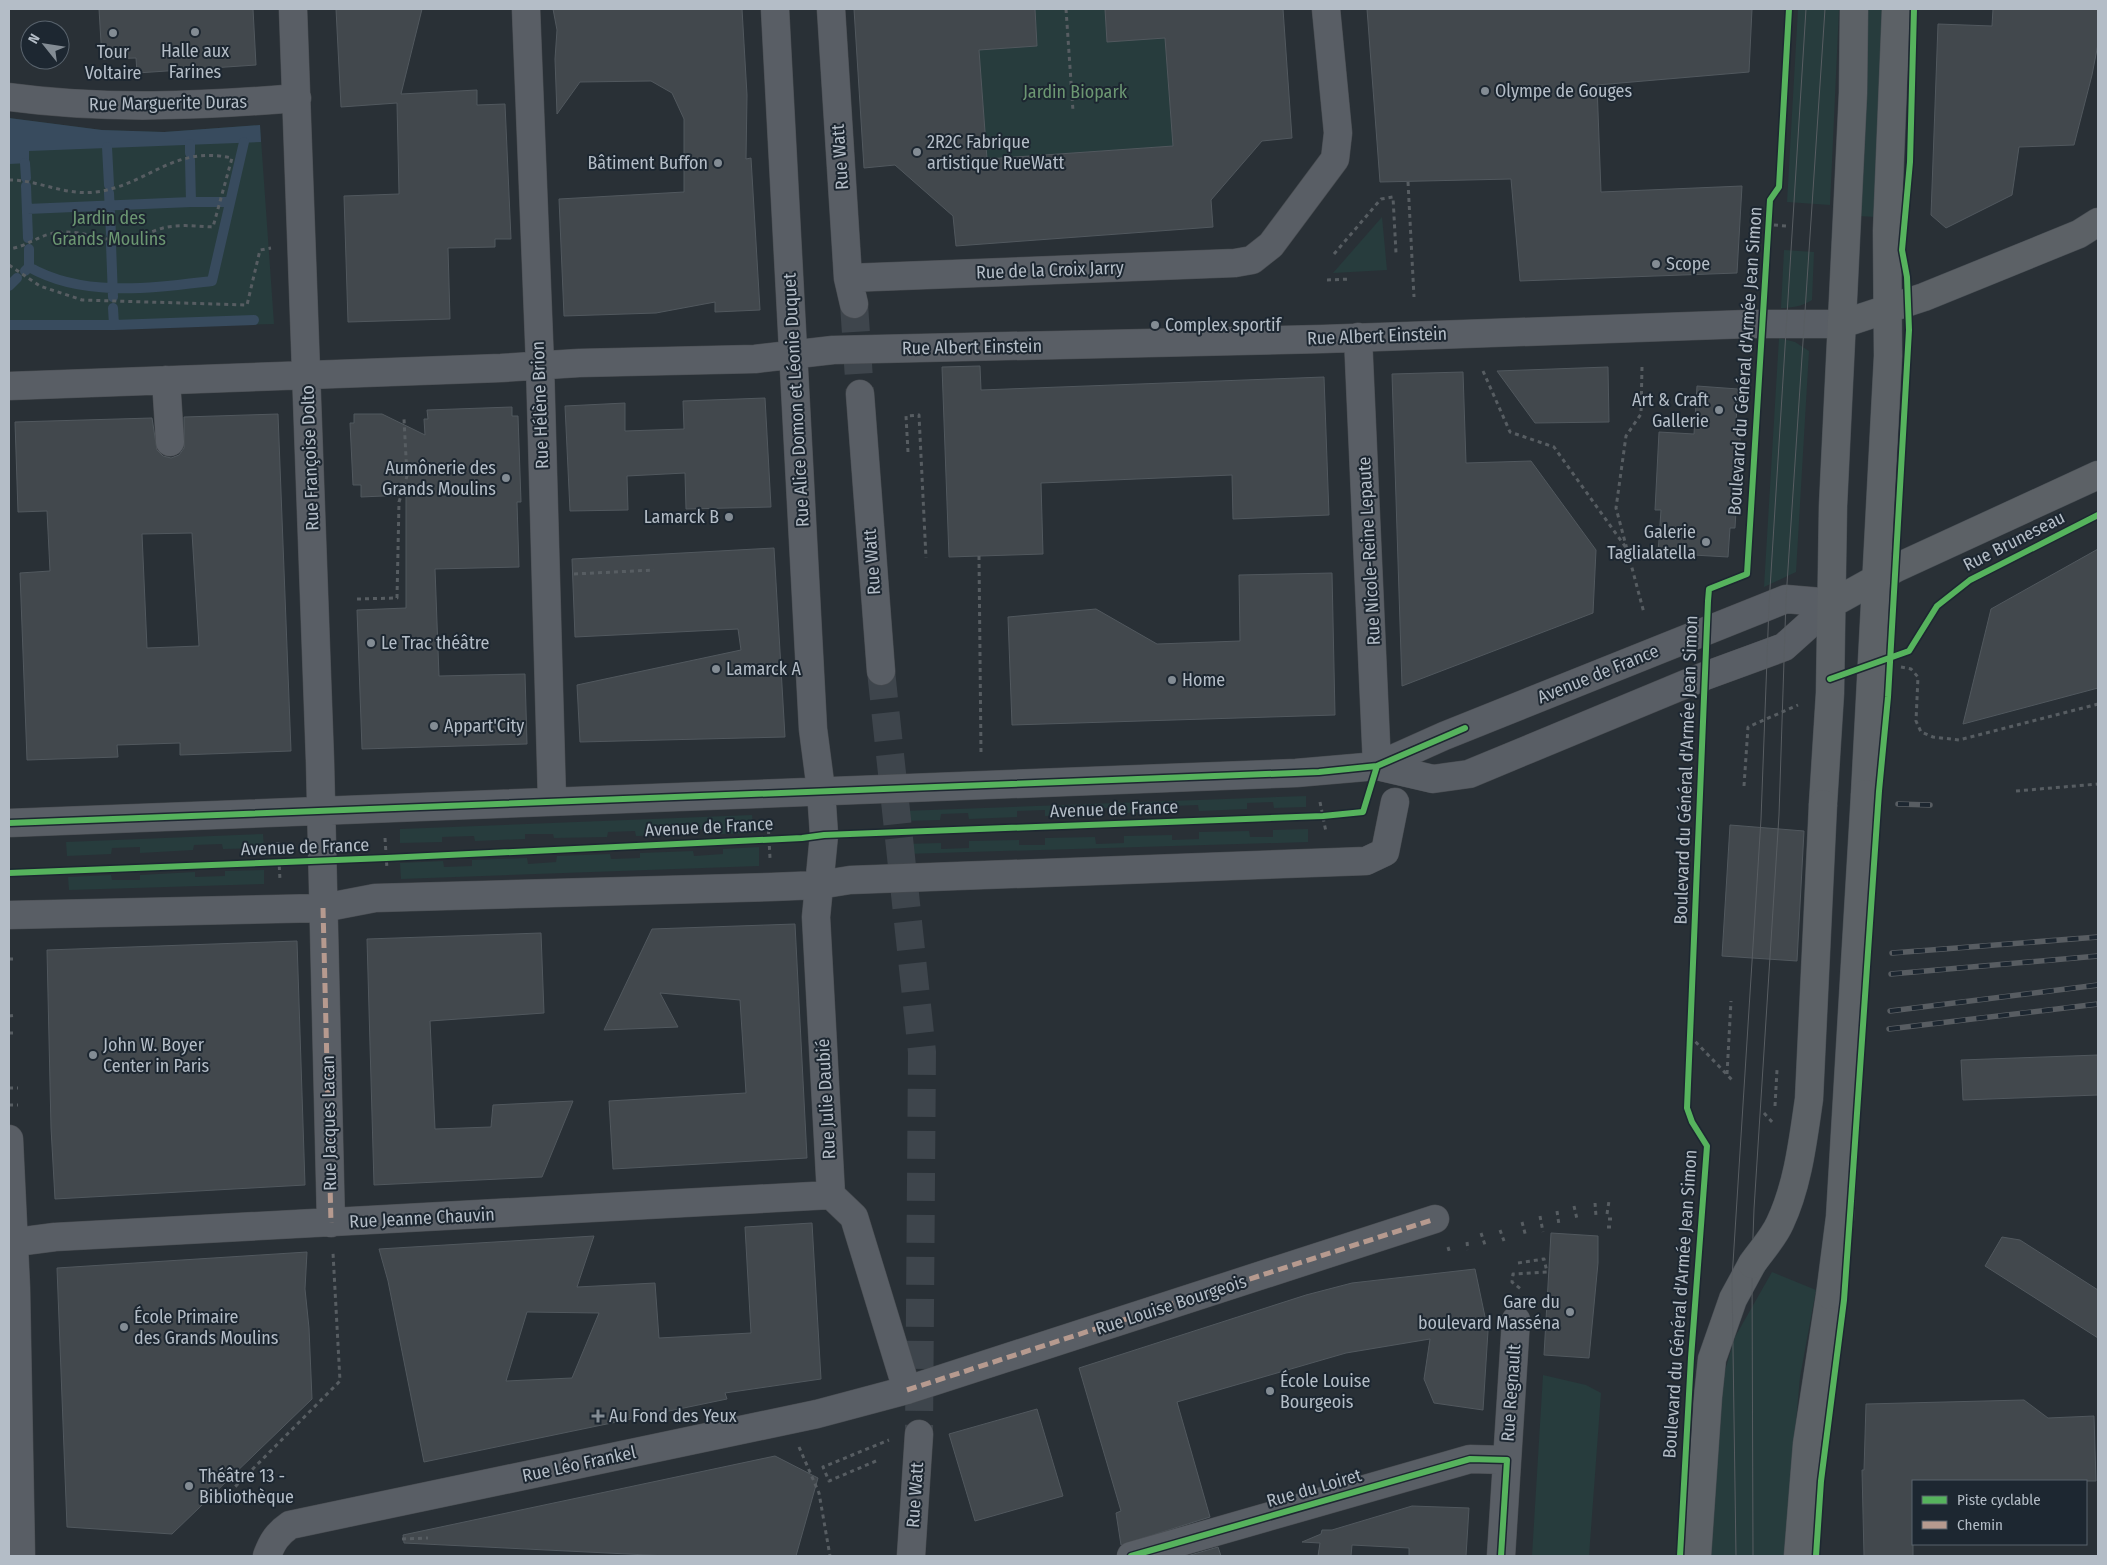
<svg xmlns="http://www.w3.org/2000/svg" width="2107" height="1565" font-family="'Fira Sans Condensed',sans-serif">
	<style>
		.green { fill: #273c3d }
		.water { fill: #384b5e }
		.lines { fill: none; stroke-linecap: round; stroke-linejoin: round }
		.stream { stroke: #384b5e; stroke-width: 10 }
		.building { fill: #42484d; stroke: #51585e; fill-rule: evenodd }
		.minor-tunnel { stroke: #3e454c; stroke-width: 28; stroke-dasharray: 28 14; stroke-linecap: butt }
		.minor-casing { stroke: #484c51; stroke-width: 29 }
		.major-casing { stroke: #474d53; stroke-width: 29 }
		.path { stroke: #575d62; stroke-width: 3; stroke-dasharray: 4 4; stroke-linecap: butt }
		.minor { stroke: #595e65; stroke-width: 28 }
		.major { stroke: #5c6166; stroke-width: 28 }
		.tram { stroke: #585d62; stroke-width: 1 }
		.rail-casing { stroke: #585d62; stroke-width: 5.5 }
		.rail { stroke: #1d2731; stroke-width: 4; stroke-dasharray: 11; stroke-linecap: butt }
		.major-bridge-casing { stroke: #474d53; stroke-width: 29; stroke-linecap: butt }
		.path-bridge { stroke: #575d62; stroke-width: 3; stroke-dasharray: 4 4; stroke-linecap: butt }
		.major-bridge { stroke: #5c6166; stroke-width: 28 }
		.quiet { stroke: #b69a8f; stroke-width: 5; stroke-dasharray: 10 5; stroke-linecap: butt }
		.cycleway-casing { stroke: #1d2731; stroke-width: 9 }
		.cycleway { stroke: #56b35d; stroke-width: 6 }
		.poi-dot { fill: #838c94; stroke: #1d2731; stroke-width: 2 }
		.labels { text-anchor: middle; dominant-baseline: central; stroke-width: 4; stroke-linejoin: round; paint-order: stroke }
		.poi-label { font-size: 18px; fill: #b4bdc7; stroke: #1d2731; text-anchor: start }
		.park-label { font-size: 18px; fill: #6c9772; stroke: #1d2731 }
		.street-label { font-size: 18px; fill: #b4bdc7; stroke: #1d2731 }
	</style>
	<rect width="100%" height="100%" fill="#293036"/>
	<path class="green" d="M 1035,9 L 1105,9 L 1107,41 L 1165,38 L 1173,146 L 987,159 L 979,50 L 1037,46 Z
		M 1798,9 L 1839,9 L 1830,205 L 1787,202 Z
		M 1868,9 L 1883,9 L 1876,217 L 1858,216 Z
		M 9,118 L 102,130 L 164,132 L 260,125 L 274,324 L 9,330 Z
		M 1382,217 L 1387,270 L 1333,273 Z
		M 1784,250 L 1814,252 L 1812,300 C 1803,306 1792,308 1781,308 Z
		M 1779,338 L 1795,342 L 1809,351 L 1796,572 L 1764,587 Z
		M 1306,796 L 1306,807 L 1274,808 L 1273,802 L 1247,803 L 1247,809 L 1199,811 L 1198,805 L 1171,806 L 1171,811 L 1124,813 L 1122,808 L 1094,808 L 1094,814 L 1045,816 L 1045,810 L 1017,811 L 1017,817 L 969,819 L 968,813 L 941,814 L 940,820 L 903,821 L 903,811 Z
		M 752,815 L 754,833 L 719,834 L 719,829 L 690,830 L 690,835 L 636,836 L 635,831 L 608,832 L 607,837 L 554,838 L 553,834 L 525,834 L 525,839 L 475,841 L 474,836 L 442,837 L 442,842 L 400,843 L 400,829 Z
		M 1308,829 L 1308,842 L 904,854 L 904,844 L 941,843 L 941,849 L 969,848 L 969,841 L 1019,840 L 1019,845 L 1045,845 L 1045,838 L 1095,837 L 1096,844 L 1124,843 L 1124,836 L 1172,835 L 1172,840 L 1199,839 L 1199,832 L 1249,831 L 1250,837 L 1273,837 L 1273,830 Z
		M 263,834 L 264,848 L 223,849 L 222,844 L 194,845 L 193,850 L 140,853 L 140,847 L 112,848 L 111,854 L 67,856 L 66,842 Z
		M 759,847 L 759,866 L 401,879 L 400,863 L 443,861 L 444,867 L 472,866 L 472,860 L 527,858 L 528,864 L 556,862 L 557,856 L 610,854 L 611,859 L 640,858 L 640,853 L 693,851 L 694,856 L 723,854 L 723,849 Z
		M 264,870 L 264,884 L 69,890 L 68,877 L 111,875 L 112,880 L 140,880 L 140,875 L 195,872 L 195,877 L 225,876 L 225,871 Z
		M 1772,1272 L 1816,1290 L 1800,1377 L 1784,1556 L 1711,1556 L 1721,1384 L 1735,1337 Z
		M 1543,1375 L 1586,1385 L 1601,1393 L 1589,1556 L 1532,1556 Z"/>
	<path class="water" d="M 9,118 L 102,130 L 164,132 L 260,125 L 261,142 L 29,151 L 29,163 L 9,164 Z"/>
	<g class="lines">
		<path class="stream" d="M 190,144 L 190,153
			M 107,147 L 109,185
			M 25,163 L 26,178
			M 26,186 L 28,238
			M 109,193 L 111,234
			M 191,202 L 229,202
			M 27,209 L 191,202 L 190,160
			M 111,244 L 113,297
			M 29,267 C 83,298 152,288 212,281 L 244,142
			M 25,271 L 29,267 L 29,249
			M 9,286 L 17,278
			M 113,308 L 114,325
			M 9,325 L 114,325 L 254,320"/>
	</g>
	<path class="building" d="M 99,9 L 253,9 L 256,65 L 137,73 L 136,58 L 102,59 Z
		M 336,9 L 422,9 L 401,94 L 477,90 L 477,105 L 505,104 L 511,239 L 495,239 L 495,247 L 448,248 L 450,319 L 348,322 L 344,196 L 399,194 L 397,103 L 341,107 Z
		M 553,9 L 742,9 L 747,95 L 746,159 L 751,158 L 760,310 L 715,312 L 715,302 L 656,313 L 564,316 L 559,199 L 684,192 L 684,119 L 672,93 L 651,81 L 580,82 L 557,114 L 555,59 L 557,30 Z
		M 854,9 L 1035,9 L 1037,46 L 979,50 L 987,159 L 1173,146 L 1165,38 L 1107,42 L 1105,9 L 1283,9 L 1292,138 L 1262,141 L 1211,200 L 1213,227 L 956,246 L 953,216 L 895,165 L 864,168 Z
		M 1367,9 L 1752,9 L 1749,72 L 1597,85 L 1601,192 L 1742,186 L 1737,273 L 1520,281 L 1511,179 L 1380,182 Z
		M 1993,9 L 2098,9 L 2098,44 L 2092,75 L 2074,145 L 2019,147 L 2012,195 L 1946,228 L 1931,215 L 1938,24 L 1992,26 Z
		M 980,366 L 981,390 L 1324,377 L 1329,515 L 1233,519 L 1232,475 L 1041,483 L 1043,554 L 949,557 L 942,367 Z
		M 1608,367 L 1609,422 L 1535,423 L 1497,371 Z
		M 1463,372 L 1466,463 L 1531,461 L 1596,550 L 1593,613 L 1402,686 L 1392,374 Z
		M 1697,386 L 1738,389 L 1736,423 L 1741,424 L 1735,528 L 1730,528 L 1728,557 L 1658,553 L 1661,510 L 1655,510 L 1659,432 L 1694,434 Z
		M 765,398 L 771,507 L 686,509 L 685,473 L 627,476 L 628,510 L 570,511 L 565,406 L 625,403 L 625,431 L 684,429 L 683,401 Z
		M 512,407 L 512,416 L 518,416 L 521,502 L 517,502 L 519,567 L 435,569 L 439,676 L 525,674 L 527,744 L 362,749 L 357,610 L 406,608 L 406,495 L 361,497 L 361,485 L 353,485 L 350,423 L 354,423 L 354,414 L 382,414 L 425,435 L 424,419 L 428,419 L 427,410 Z
		M 278,414 L 291,751 L 180,755 L 180,743 L 117,745 L 118,757 L 27,760 L 20,573 L 50,571 L 47,511 L 18,512 L 15,422 L 152,418 L 157,450 L 163,456 L 171,458 L 179,455 L 184,448 L 184,417 ZM 192,533 L 199,646 L 147,648 L 142,534 Z
		M 774,548 L 785,737 L 580,742 L 577,685 L 741,650 L 738,629 L 575,637 L 572,559 Z
		M 2098,549 L 2098,688 L 1963,724 L 1991,609 Z
		M 1332,573 L 1335,715 L 1012,725 L 1008,617 L 1096,609 L 1157,644 L 1240,641 L 1239,575 Z
		M 1730,825 L 1804,831 L 1797,961 L 1722,956 Z
		M 795,924 L 807,1158 L 613,1169 L 609,1101 L 746,1093 L 740,1000 L 660,993 L 678,1027 L 604,1030 L 652,929 Z
		M 541,933 L 544,1013 L 430,1021 L 435,1129 L 491,1127 L 493,1105 L 573,1101 L 542,1177 L 374,1185 L 367,939 Z
		M 297,941 L 305,1185 L 55,1199 L 51,1128 L 47,950 Z
		M 2098,1055 L 2098,1095 L 1963,1100 L 1961,1060 Z
		M 812,1223 L 821,1379 L 725,1393 L 727,1399 L 424,1462 L 388,1281 L 379,1249 L 594,1236 L 577,1287 L 655,1283 L 659,1338 L 751,1333 L 745,1227 ZM 527,1312 L 599,1313 L 572,1378 L 506,1381 Z
		M 1551,1233 L 1598,1236 L 1598,1263 L 1589,1358 L 1544,1355 Z
		M 2002,1237 L 2020,1240 L 2098,1290 L 2098,1338 L 1985,1266 Z
		M 307,1252 L 305,1289 L 309,1328 L 312,1399 L 172,1534 L 67,1527 L 57,1268 Z
		M 1475,1269 L 1488,1331 L 1483,1410 L 1434,1403 L 1424,1379 L 1430,1339 L 1346,1353 L 1177,1402 L 1210,1517 L 1121,1545 L 1116,1513 L 1121,1511 L 1079,1368 L 1306,1295 L 1352,1283 Z
		M 2024,1400 L 2048,1418 L 2094,1416 L 2096,1481 L 1913,1481 L 1913,1556 L 1864,1556 L 1862,1470 L 1864,1470 L 1866,1404 Z
		M 1037,1409 L 1063,1496 L 975,1521 L 949,1434 Z
		M 775,1456 L 818,1478 L 796,1556 L 668,1556 L 404,1543 L 403,1535 Z
		M 1412,1506 L 1469,1508 L 1466,1556 L 1409,1556 L 1409,1548 L 1352,1545 L 1351,1556 L 1318,1556 L 1320,1543 L 1302,1542 L 1321,1534 L 1322,1530 L 1332,1530 Z
		M 1218,1547 L 1221,1556 L 1187,1556 Z"/>
	<g class="lines">
		<path class="minor-tunnel" d="M 854,304 L 860,394
			M 881,671 L 922,1052 L 919,1434"/>
		<defs>
			<path id="minor" d="M 293,9 L 320,761 L 331,1223
				M 526,9 L 540,365 L 552,800
				M 775,9 L 813,729 L 821,790 L 824,835 L 816,917 L 831,1195 L 854,1217 L 907,1390
				M 831,9 L 848,278 L 854,304
				M 9,97 C 105,110 200,106 297,98
				M 848,278 L 1235,263 L 1252,260 L 1271,245 L 1335,159 L 1338,133 L 1326,9
				M 1358,337 L 1377,766
				M 166,380 L 170,442
				M 9,386 L 501,368 L 579,363 L 755,359 L 833,350 L 1323,339 L 1748,324 L 1842,324
				M 860,394 L 881,671
				M 1377,766 L 1444,736 L 1786,599 L 1833,603
				M 9,823 L 1296,773 L 1377,766 L 1433,779 L 1469,774 L 1705,676 L 1784,647 L 1833,603
				M 9,915 L 323,908 L 375,898 L 771,887 L 819,885 L 850,880 L 1366,861 L 1385,852 L 1395,802
				M 9,1139 L 16,1288 L 21,1556
				M 9,1243 L 55,1237 L 831,1195
				M 267,1556 C 272,1542 277,1534 290,1525 L 817,1414 L 907,1390 L 1435,1219
				M 911,1556 L 919,1434
				M 1131,1556 L 1470,1459 L 1507,1460
				M 1501,1556 L 1516,1320"/>
			<path id="major" d="M 1842,324 L 1924,297 L 2079,234 L 2098,222
				M 1833,603 L 1896,568 L 2098,475
				M 1865,794 L 1888,356 L 1887,231 L 1896,9
				M 1823,804 L 1830,693 L 1833,506 L 1853,93 L 1854,9
				M 1697,1556 L 1708,1397 L 1712,1359 L 1733,1299 L 1752,1264
				M 1798,1556 L 1807,1444 L 1830,1295"/>
		</defs>
		<use href="#minor" class="minor-casing"/>
		<use href="#major" class="major-casing"/>
		<path class="path" d="M 1066,9 L 1073,111
			M 9,180 C 39,180 65,196 96,192 C 148,185 173,145 232,158 L 213,227 C 196,226 179,224 163,228 C 148,232 136,240 119,240 C 96,240 81,229 55,233 C 39,235 26,247 9,249
			M 1408,182 L 1414,297
			M 1774,225 L 1786,226
			M 1334,254 L 1381,199 L 1393,197 L 1396,253
			M 9,265 L 40,286 L 82,300 L 247,305 L 260,250 L 271,248
			M 1327,280 L 1350,279
			M 1642,367 L 1641,414 L 1626,436 L 1616,508 L 1644,613
			M 1483,371 L 1510,432 L 1554,447 L 1627,549
			M 908,452 L 906,416 L 919,415 L 926,558
			M 979,556 L 981,754
			M 574,574 L 654,570
			M 357,599 L 397,598 L 399,502 L 407,476 L 404,419
			M 1901,667 L 1911,669 L 1918,677 L 1916,721 L 1921,732 L 1933,737 L 1959,740 L 2098,704
			M 1744,786 L 1748,727 L 1798,705
			M 2016,791 L 2098,784
			M 1320,802 L 1326,832
			M 768,822 L 770,858
			M 385,838 L 387,869
			M 278,842 L 280,880
			M 9,959 L 14,959
			M 9,1016 L 16,1015
			M 9,1033 L 17,1033
			M 1727,1074 L 1731,1001
			M 9,1088 L 18,1088
			M 9,1105 L 18,1105
			M 1775,1106 L 1777,1070
			M 1764,1113 L 1774,1124
			M 1595,1203 L 1596,1216
			M 1574,1206 L 1577,1219
			M 1557,1211 L 1559,1225
			M 1607,1214 L 1609,1201
			M 1540,1216 L 1543,1232
			M 1608,1219 L 1614,1219
			M 1522,1222 L 1526,1237
			M 1607,1227 L 1613,1227
			M 1500,1230 L 1504,1241
			M 1481,1233 L 1485,1245
			M 1467,1242 L 1468,1250
			M 1448,1247 L 1450,1254
			M 1518,1263 L 1544,1259 L 1547,1272 L 1513,1274 L 1512,1282 L 1522,1290
			M 799,1447 L 819,1493 L 830,1556
			M 876,1461 L 829,1481 L 823,1467 L 889,1440
			M 224,1498 L 340,1381 L 333,1253
			M 402,1539 L 428,1538"/>
		<use href="#minor" class="minor"/>
		<use href="#major" class="major"/>
		<path class="tram" d="M 1736,1556 L 1732,1279 L 1761,819 L 1769,605 L 1806,9
			M 1753,1556 L 1752,1264 L 1754,1209 L 1779,815 L 1786,599 L 1825,9"/>
		<defs>
			<path id="rail" d="M 1898,804 L 1930,805
				M 1892,953 L 2098,937
				M 1891,974 L 2098,956
				M 1890,1011 L 2098,985
				M 1889,1029 L 2098,1004"/>
		</defs>
		<use href="#rail" class="rail-casing"/>
		<use href="#rail" class="rail"/>
		<defs>
			<path id="major-bridge" d="M 1752,1264 C 1761,1251 1774,1237 1780,1223 C 1798,1185 1803,1140 1809,1099 L 1823,804
				M 1830,1295 L 1840,1217 L 1865,794"/>
		</defs>
		<use href="#major-bridge" class="major-bridge-casing"/>
		<path class="path-bridge" d="M 1690,1036 L 1734,1082"/>
		<use href="#major-bridge" class="major-bridge"/>
		<path class="quiet" d="M 323,908 L 331,1223
			M 907,1390 L 1435,1219"/>
		<defs>
			<path id="cycleway" d="M 1830,679 L 1909,651 L 1937,606 L 1970,580 L 2098,515
				M 9,823 L 1319,772 L 1377,766 L 1465,728
				M 9,873 L 386,858 L 802,838 L 824,835 L 1323,816 L 1363,812 L 1377,766
				M 1131,1556 L 1470,1459 L 1507,1460 L 1501,1556
				M 1680,1556 L 1691,1358 L 1707,1146 L 1692,1122 L 1687,1108 L 1708,601 L 1709,589 L 1747,574 L 1770,200 L 1779,187 L 1789,9
				M 1816,1556 L 1821,1481 L 1844,1300 L 1851,1201 L 1879,791 L 1888,697 L 1909,330 L 1907,277 L 1902,250 L 1910,162 L 1914,9"/>
		</defs>
		<use href="#cycleway" class="cycleway-casing"/>
		<use href="#cycleway" class="cycleway"/>
	</g>
	<g class="poi-dot">
		<circle cx="195" cy="32" r="5"/>
		<circle cx="113" cy="33" r="5"/>
		<circle cx="1485" cy="91" r="5"/>
		<circle cx="917" cy="152" r="5"/>
		<circle cx="718" cy="163" r="5"/>
		<circle cx="1656" cy="264" r="5"/>
		<circle cx="1155" cy="325" r="5"/>
		<circle cx="1719" cy="410" r="5"/>
		<circle cx="506" cy="478" r="5"/>
		<circle cx="729" cy="517" r="5"/>
		<circle cx="1706" cy="542" r="5"/>
		<circle cx="371" cy="643" r="5"/>
		<circle cx="716" cy="669" r="5"/>
		<circle cx="1172" cy="680" r="5"/>
		<circle cx="434" cy="726" r="5"/>
		<circle cx="93" cy="1055" r="5"/>
		<circle cx="1570" cy="1312" r="5"/>
		<circle cx="124" cy="1327" r="5"/>
		<circle cx="1270" cy="1391" r="5"/>
		<path d="M595.5 1408.5h5v5h5v5h-5v5h-5v-5h-5v-5h5z"/>
		<circle cx="189" cy="1486" r="5"/>
	</g>
	<g class="labels">
		<g class="poi-label">
			<text x="195" y="51" text-anchor="middle">Halle aux<tspan x="195" dy="21">Farines</tspan></text>
			<text x="113" y="52" text-anchor="middle">Tour<tspan x="113" dy="21">Voltaire</tspan></text>
			<text x="1495" y="91">Olympe de Gouges</text>
			<text x="927" y="142">2R2C Fabrique<tspan x="927" dy="21">artistique RueWatt</tspan></text>
			<text x="708" y="163" text-anchor="end">Bâtiment Buffon</text>
			<text x="1666" y="264">Scope</text>
			<text x="1165" y="325">Complex sportif</text>
			<text x="1709" y="400" text-anchor="end">Art &amp; Craft<tspan x="1709" dy="21">Gallerie</tspan></text>
			<text x="496" y="468" text-anchor="end">Aumônerie des<tspan x="496" dy="21">Grands Moulins</tspan></text>
			<text x="719" y="517" text-anchor="end">Lamarck B</text>
			<text x="1696" y="532" text-anchor="end">Galerie<tspan x="1696" dy="21">Taglialatella</tspan></text>
			<text x="381" y="643">Le Trac théâtre</text>
			<text x="726" y="669">Lamarck A</text>
			<text x="1182" y="680">Home</text>
			<text x="444" y="726">Appart'City</text>
			<text x="103" y="1045">John W. Boyer<tspan x="103" dy="21">Center in Paris</tspan></text>
			<text x="1560" y="1302" text-anchor="end">Gare du<tspan x="1560" dy="21">boulevard Masséna</tspan></text>
			<text x="134" y="1317">École Primaire<tspan x="134" dy="21">des Grands Moulins</tspan></text>
			<text x="1280" y="1381">École Louise<tspan x="1280" dy="21">Bourgeois</tspan></text>
			<text x="609" y="1416">Au Fond des Yeux</text>
			<text x="199" y="1476">Théâtre 13 -<tspan x="199" dy="21">Bibliothèque</tspan></text>
		</g>
		<g class="park-label">
			<text x="1075" y="92">Jardin Biopark</text>
			<text x="109" y="218">Jardin des<tspan x="109" dy="21">Grands Moulins</tspan></text>
		</g>
		<g class="street-label">
			<text transform="translate(168 103) rotate(-1)">Rue Marguerite Duras</text>
			<text transform="translate(840 157) rotate(-94)">Rue Watt</text>
			<text transform="translate(1050 270) rotate(-2)">Rue de la Croix Jarry</text>
			<text transform="translate(1377 336) rotate(-2)">Rue Albert Einstein</text>
			<text transform="translate(972 347) rotate(-1)">Rue Albert Einstein</text>
			<text transform="translate(1745 361) rotate(-86)">Boulevard du Général d'Armée Jean Simon</text>
			<text transform="translate(796 400) rotate(-93)">Rue Alice Domon et Léonie Duquet</text>
			<text transform="translate(540 405) rotate(-92)">Rue Hélène Brion</text>
			<text transform="translate(310 458) rotate(-92)">Rue Françoise Dolto</text>
			<text transform="translate(2014 541) rotate(-27)">Rue Bruneseau</text>
			<text transform="translate(1369 551) rotate(-93)">Rue Nicole-Reine Lepaute</text>
			<text transform="translate(872 562) rotate(-94)">Rue Watt</text>
			<text transform="translate(1598 674) rotate(-22)">Avenue de France</text>
			<text transform="translate(1686 770) rotate(-88)">Boulevard du Général d'Armée Jean Simon</text>
			<text transform="translate(1114 809) rotate(-2)">Avenue de France</text>
			<text transform="translate(709 827) rotate(-3)">Avenue de France</text>
			<text transform="translate(305 847) rotate(-2)">Avenue de France</text>
			<text transform="translate(826 1099) rotate(-93)">Rue Julie Daubié</text>
			<text transform="translate(329 1123) rotate(-91)">Rue Jacques Lacan</text>
			<text transform="translate(422 1218) rotate(-3)">Rue Jeanne Chauvin</text>
			<text transform="translate(1680 1304) rotate(-86)">Boulevard du Général d'Armée Jean Simon</text>
			<text transform="translate(1171 1305) rotate(-18)">Rue Louise Bourgeois</text>
			<text transform="translate(1511 1393) rotate(-86)">Rue Regnault</text>
			<text transform="translate(579 1464) rotate(-12)">Rue Léo Frankel</text>
			<text transform="translate(1314 1488) rotate(-16)">Rue du Loiret</text>
			<text transform="translate(915 1495) rotate(-86)">Rue Watt</text>
		</g>
	</g>
	<rect width="2107" height="1565" fill="none" stroke="#b4bdc7" stroke-width="20"/>
	<rect x="1912" y="1480" width="175" height="65" fill="#1d2731" stroke="#59636d"/>
	<rect x="1922" y="1496" width="25" height="8" fill="#56b35d" stroke="#59636d"/>
	<text x="1957" y="1505" font-size="15" fill="#b4bdc7">Piste cyclable</text>
	<rect x="1922" y="1521" width="25" height="8" fill="#b69a8f" stroke="#59636d"/>
	<text x="1957" y="1530" font-size="15" fill="#b4bdc7">Chemin</text>
	<g transform="translate(45 45) rotate(300)"><circle r="24" fill="#1d2731" stroke="#59636d"/>
	<path d="M0-4L9 19L0 12L-9 19Z" fill="#838c94"/>
	<text y="-8" font-size="14" font-weight="bold" text-anchor="middle" fill="#b4bdc7">N</text>
	</g>
</svg>
